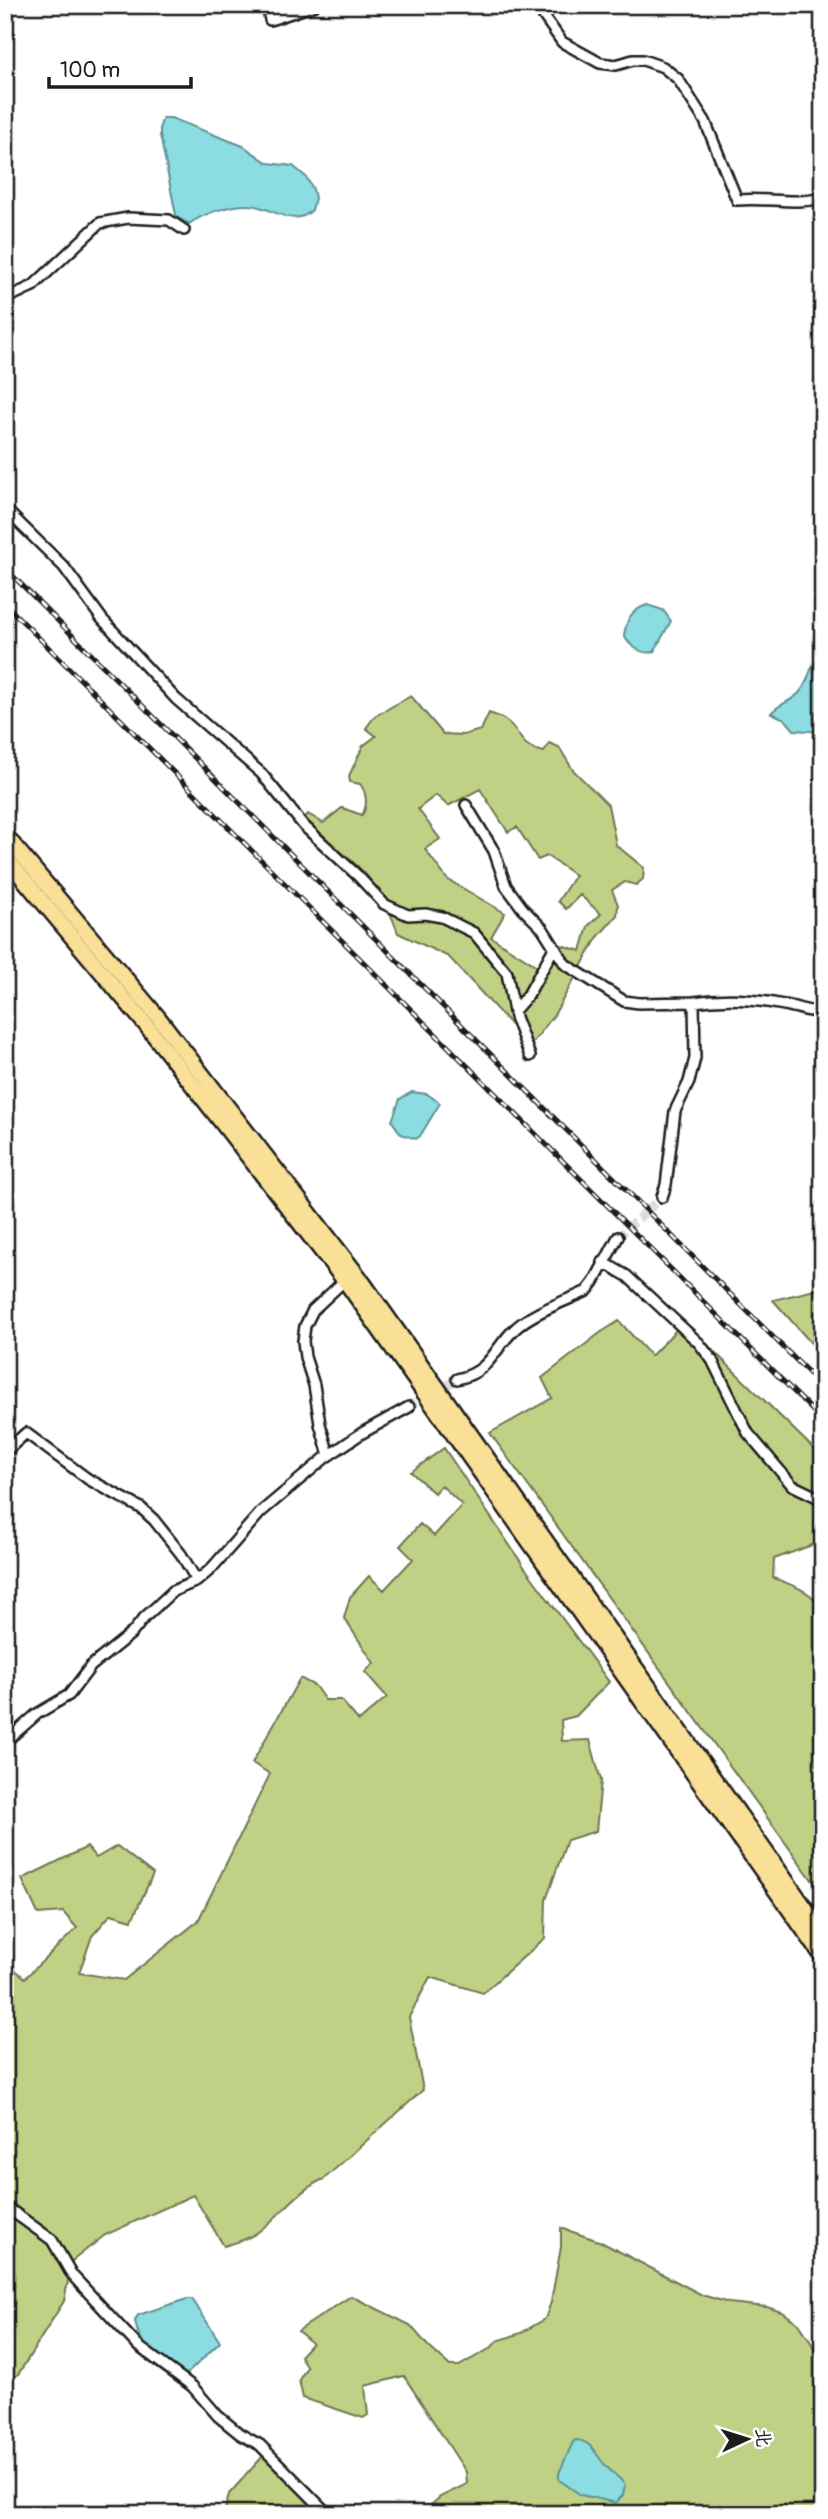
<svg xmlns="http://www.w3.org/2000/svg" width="828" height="2519" font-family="Pangolin,'LXGW WenKai TC',sans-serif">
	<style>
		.green { fill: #c0d186; stroke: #6e7651; stroke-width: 2; fill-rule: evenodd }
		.water { fill: #8bdde2; stroke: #5f9093; stroke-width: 2 }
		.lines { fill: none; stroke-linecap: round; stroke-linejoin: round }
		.street-tunnel { stroke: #ddd; stroke-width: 9; stroke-dasharray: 9 4.5; stroke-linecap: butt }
		.street-casing { stroke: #1c1c1c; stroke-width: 14 }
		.primary-casing { stroke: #1c1c1c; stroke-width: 19 }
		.street { stroke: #fff; stroke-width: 9 }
		.primary { stroke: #fadf96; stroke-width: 14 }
		.rail-casing { stroke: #1c1c1c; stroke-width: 5 }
		.rail { stroke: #fff; stroke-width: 2.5; stroke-dasharray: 8; stroke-linecap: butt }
	</style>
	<rect width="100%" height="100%" fill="#fff"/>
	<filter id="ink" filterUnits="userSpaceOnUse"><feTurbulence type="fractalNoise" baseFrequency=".0143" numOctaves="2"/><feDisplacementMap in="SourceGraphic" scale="14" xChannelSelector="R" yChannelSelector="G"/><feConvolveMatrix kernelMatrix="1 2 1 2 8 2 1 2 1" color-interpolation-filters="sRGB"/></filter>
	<g filter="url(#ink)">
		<path class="green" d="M 411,696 L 443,734 L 463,735 L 481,730 L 489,713 C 494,715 501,717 505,720 C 522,731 517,747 544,752 L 549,743 L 559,747 L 573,770 L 608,805 L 616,845 L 644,868 L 643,879 L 636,885 L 625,882 L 612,890 L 618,905 L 617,915 L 597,938 L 554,1015 L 530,1046 L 449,957 L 398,933 C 389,907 375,881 354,863 C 335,847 319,838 305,818 L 308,814 L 323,823 L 342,808 L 362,815 C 368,806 367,793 360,784 L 350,782 L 349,776 L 363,746 L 376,736 L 366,728 L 375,716 ZM 480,789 L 508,832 L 517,827 L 538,860 L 547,856 L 575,875 L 558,901 L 566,909 L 580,895 L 601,914 L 588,926 L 581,951 L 561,945 L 545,971 L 491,937 L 505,913 L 447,879 L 425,849 L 440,839 L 418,809 L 436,795 L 448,806 Z
			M 823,1288 L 823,1352 L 811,1343 L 773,1300 Z
			M 619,1321 L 651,1356 L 684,1322 L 823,1458 L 823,1541 L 774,1559 L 773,1578 C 792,1585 813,1591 823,1610 L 823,1834 L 817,1836 L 823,1845 L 823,1883 L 818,1888 L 490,1433 L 552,1398 L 542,1378 L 600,1333 Z
			M 444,1448 L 525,1568 L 609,1682 L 576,1716 L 561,1720 L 562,1741 L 590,1740 L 601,1780 L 596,1831 L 567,1840 L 546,1900 L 545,1938 L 483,1993 L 430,1977 L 409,2017 L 423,2090 L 324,2179 C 296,2190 280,2218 255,2234 C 246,2240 235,2243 224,2246 L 193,2195 L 105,2235 L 72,2261 L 64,2301 L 19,2373 L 13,2378 L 5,2372 L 5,2216 L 13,2208 L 5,2202 L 5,1978 L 13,1968 L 25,1978 L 77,1928 L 63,1912 L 38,1914 L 22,1879 L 87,1847 L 96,1858 L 117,1846 L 153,1874 L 132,1920 L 111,1914 L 92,1936 L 79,1973 L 124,1980 L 198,1921 L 270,1774 L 252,1763 L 300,1678 L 315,1686 L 325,1700 L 341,1700 L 359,1721 L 387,1697 L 365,1672 L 374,1663 L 344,1618 L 350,1597 L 369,1576 L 384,1590 L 413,1559 L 400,1546 L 420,1524 L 434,1536 L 462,1505 L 441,1485 L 434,1493 L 411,1472 Z
			M 561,2228 L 599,2241 L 702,2295 L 729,2303 L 767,2307 L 784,2313 L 799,2324 L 810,2340 L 823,2367 L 823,2514 L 421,2514 L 440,2497 L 467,2484 L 466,2472 L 404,2376 L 365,2386 L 368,2415 L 363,2418 L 303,2398 L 299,2380 L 307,2367 L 300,2356 L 312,2343 L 298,2331 L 351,2296 L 410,2325 L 429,2347 L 450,2366 L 459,2366 L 491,2348 L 497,2341 L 521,2333 L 545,2319 L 551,2302 L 561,2247 Z
			M 264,2455 L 324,2514 L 224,2514 L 229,2494 Z"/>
		<path class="water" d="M 163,118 L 171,118 L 243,146 L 268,163 L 293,166 L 306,177 L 313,189 L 315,198 L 312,210 C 292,230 271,205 248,205 C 230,205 204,213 189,224 L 178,218 L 176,215 L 160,135 L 160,126 Z
			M 647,605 L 663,610 L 671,621 L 654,652 C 642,655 629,646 624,635 C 627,619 630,611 647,605 Z
			M 823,656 L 823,732 L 794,730 L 785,719 L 771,713 C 778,704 791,702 799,693 C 811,681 807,665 823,656 Z
			M 412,1092 L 427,1094 L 440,1103 L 420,1136 L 416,1139 L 401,1134 L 392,1121 L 400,1099 Z
			M 187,2299 L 192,2299 L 220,2342 L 186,2375 C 163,2361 139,2350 135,2321 L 138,2315 Z
			M 576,2440 C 592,2441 595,2454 605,2465 C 611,2472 619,2477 625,2485 L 623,2495 L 616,2503 L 581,2495 L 559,2480 L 559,2473 L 573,2442 Z"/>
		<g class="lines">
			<path class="street-tunnel" d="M 618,1237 L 662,1197
				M 409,1407 L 457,1379"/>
			<defs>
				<path id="street" d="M 267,5 L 270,20 L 315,5
					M 536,5 L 562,42 L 600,63 L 616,65 L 633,60 L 643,60 L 663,67 L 678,79 L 705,121 L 737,200 C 766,197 792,205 823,198
					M 5,299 L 33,286 L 100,223 L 128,218 L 169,220 L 184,230
					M 5,509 L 64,567 L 102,619 L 176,699 L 261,773 L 304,826 L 358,876 L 384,904 L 408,915 L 425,914 L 442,917 L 474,933 L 507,973 L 515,1017 L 530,1056
					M 466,805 L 494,851 L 506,886 L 523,909 L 543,929 L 565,964 L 624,1001 L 639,1003 L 694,1002
					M 514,1011 L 528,995 L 554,948
					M 662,1197 L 666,1185 L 675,1111 L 689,1082 L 695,1058 L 694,1002 C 724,997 755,999 784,1005 C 798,1007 809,1013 823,1012
					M 603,1262 L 627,1276 L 699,1343 L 712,1360 L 748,1433 L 792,1485 L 823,1500
					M 457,1379 C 495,1371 494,1343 522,1323 C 541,1309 566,1301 587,1291 L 594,1282 L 618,1237
					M 5,1452 L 26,1433 L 88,1479 L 141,1508 L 154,1520 L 181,1554 L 197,1581
					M 329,1455 L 320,1424 L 314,1385 L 305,1357 L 303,1341 L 305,1326 L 313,1310 L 344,1281
					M 5,1742 L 37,1714 L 69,1695 L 91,1666 L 132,1633 L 144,1618 L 173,1591 L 197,1581 L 211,1569 L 261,1512 L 325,1458 L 362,1433 L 409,1407
					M 5,2206 L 52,2240 L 72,2275 L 138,2346 L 192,2386 L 218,2416 L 240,2434 L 260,2445 L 328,2514"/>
				<path id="primary" d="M 5,835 L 157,1016 L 359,1277 L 823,1933
					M 5,857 L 146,1025 L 348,1285 L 823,1957"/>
			</defs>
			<use href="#street" class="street-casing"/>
			<use href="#primary" class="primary-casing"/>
			<use href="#street" class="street"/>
			<use href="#primary" class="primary"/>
			<defs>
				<path id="rail" d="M 5,568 L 823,1387
					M 5,604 L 823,1421"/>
			</defs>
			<use href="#rail" class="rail-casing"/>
			<use href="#rail" class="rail"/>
		</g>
	</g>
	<rect width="828" height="2519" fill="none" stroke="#fff" stroke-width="28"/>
	<rect x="14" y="14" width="800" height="2491" fill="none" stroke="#1c1c1c" stroke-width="2.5" filter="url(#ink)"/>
	<g transform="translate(747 2439) rotate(86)" stroke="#ffffff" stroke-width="5" paint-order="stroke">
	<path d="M0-5L12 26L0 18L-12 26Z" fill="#1c1c1c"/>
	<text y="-10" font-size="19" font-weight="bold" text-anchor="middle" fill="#1c1c1c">北</text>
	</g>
	<path d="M49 77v10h142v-10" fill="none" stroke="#1c1c1c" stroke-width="3.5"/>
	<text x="60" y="77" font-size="21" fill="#1c1c1c" stroke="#ffffff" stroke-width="5" paint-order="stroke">100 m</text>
</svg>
